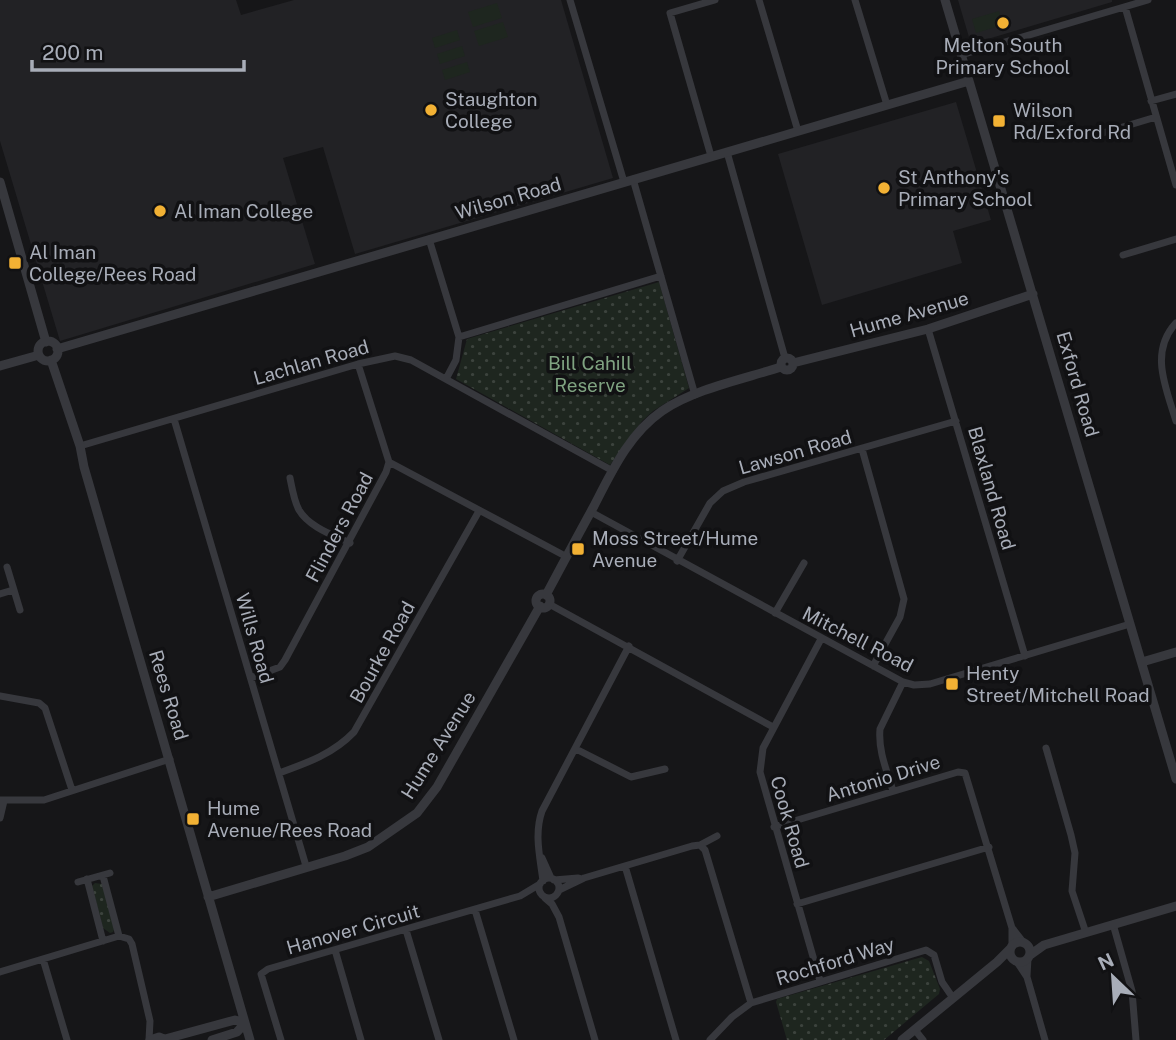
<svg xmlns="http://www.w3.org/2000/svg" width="1176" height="1040" font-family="'Public Sans',sans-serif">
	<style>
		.built { fill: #222225 }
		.grass { fill: #1e261f }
		.park { fill: url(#park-dots) }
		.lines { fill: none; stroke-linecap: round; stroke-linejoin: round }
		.minor { stroke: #37383d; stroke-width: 7 }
		.tertiary { stroke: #37383d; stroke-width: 9 }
		.poi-dot { fill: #f2b134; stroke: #111113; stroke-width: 2.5 }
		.labels { text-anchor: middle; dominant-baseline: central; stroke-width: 7; stroke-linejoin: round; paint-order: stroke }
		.poi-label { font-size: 19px; fill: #a8adb8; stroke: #111113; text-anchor: start }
		.street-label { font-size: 19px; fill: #a8adb8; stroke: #111113 }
		.park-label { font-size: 19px; fill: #7fa381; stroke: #111113 }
	</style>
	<defs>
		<pattern id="park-dots" width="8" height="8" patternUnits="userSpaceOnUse" patternTransform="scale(1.75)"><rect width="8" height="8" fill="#1e261f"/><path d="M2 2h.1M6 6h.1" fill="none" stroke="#3c433d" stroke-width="1.8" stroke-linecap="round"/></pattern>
	</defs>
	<rect width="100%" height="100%" fill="#161618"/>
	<path class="built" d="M 0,0 L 236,0 L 241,15 L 294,0 L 561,0 L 613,178 L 355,254 L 323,147 L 283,158 L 315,264 L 60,341 L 0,141 Z
		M 958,0 L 1112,0 L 1112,2 L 971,44 Z
		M 956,102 L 991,220 L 953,231 L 962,263 L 822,305 L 778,154 Z"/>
	<path class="grass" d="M 497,3 L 502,18 L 473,27 L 468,12 Z
		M 999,11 L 1003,25 L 976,33 L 972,19 Z
		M 503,22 L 508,37 L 479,46 L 474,31 Z
		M 457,30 L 460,40 L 435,48 L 432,38 Z
		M 462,46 L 465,56 L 440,64 L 437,54 Z
		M 467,62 L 470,72 L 445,80 L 442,70 Z"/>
	<path class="park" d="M 659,282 L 689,388 L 653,411 L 642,421 L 610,465 L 456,379 L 467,339 Z
		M 95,883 L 102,884 L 115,927 L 113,932 L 110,933 L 103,928 L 92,886 Z
		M 922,957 L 929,961 L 940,989 L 939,994 L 884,1040 L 787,1040 L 776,1002 L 777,999 Z"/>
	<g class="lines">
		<path class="minor" d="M 570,0 L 624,182
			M 759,0 L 798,131
			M 855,0 L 887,105
			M 1125,7 L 1176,185
			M 961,55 L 1148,0
			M 1151,101 L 1176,94
			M 1086,138 L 1156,117
			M 727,152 L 785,358
			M 711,156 L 670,13 L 715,0
			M 633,179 L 695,395
			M 429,239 L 459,337 L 456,360 L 446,379
			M 1123,255 L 1176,239
			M 1176,323 C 1149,352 1166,388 1176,421
			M 928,329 L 1025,656
			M 459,337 L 661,276
			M 174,419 L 306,866
			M 80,446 L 358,364 L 395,356 L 411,360 L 613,471
			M 862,449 L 904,599 L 900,617 L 873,666
			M 389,462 L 567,557
			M 290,478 C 292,488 294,501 299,510 C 309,527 333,535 350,543
			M 591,512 L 903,682 L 914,685 L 930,684 L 1130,624
			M 677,561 L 710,503 L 723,491 L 744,482 L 956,421
			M 7,567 L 20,610
			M 0,594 L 13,590
			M 549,604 L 773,727
			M 775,613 L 804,563
			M 251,678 L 280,667 L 285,660 L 386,472 L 389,462 L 358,364
			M 0,696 L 39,703 L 45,708 L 72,790
			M 1046,748 L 1071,835 L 1075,853 L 1072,891 L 1086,933
			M 576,749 L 631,777 L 665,769
			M 279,773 C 307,763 333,754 354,732 L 479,511
			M 893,791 C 887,771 878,751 880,729 L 903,682
			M 0,800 L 44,800 L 170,759
			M 0,818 L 4,801
			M 774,827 L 958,772 L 965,773 L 1012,928 L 1012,946
			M 700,845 L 717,836
			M 542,858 L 551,878
			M 625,866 L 676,1040
			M 103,876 L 119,936
			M539 888a10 10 0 1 1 20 0a10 10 0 1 1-20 0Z
			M 87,879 L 103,941
			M 554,880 L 578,878
			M 543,881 C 540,857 534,834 542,811 L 629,646
			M 78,882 L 110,873
			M 559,890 L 584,878 L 692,846 L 700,845 L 705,850 L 751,1003
			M 545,898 L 552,904 L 559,917 L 595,1040
			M 797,904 L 989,847
			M 475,910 L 514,1040
			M 1113,924 L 1132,991 L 1136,1040
			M 1013,929 L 1023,942
			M 406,930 L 439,1040
			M 335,950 L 361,1040
			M 43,959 L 67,1040
			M 1017,962 L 1027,977 L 1045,1040
			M 0,972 L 119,936 L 129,939 L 132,944 L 150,1021 L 149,1040
			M 1027,976 L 1028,958
			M 820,981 L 760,772 L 763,748 L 821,639
			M 915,1030 L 923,1040
			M 281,1040 L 261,974 L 268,969 L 520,896 L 540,884
			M 710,1040 L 732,1017 L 751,1003 L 926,950 L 934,955 L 942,982 L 953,998"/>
		<path class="tertiary" d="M 945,0 L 1176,779
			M 0,182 L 46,342
			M38 351a10 10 0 1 1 20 0a10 10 0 1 1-20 0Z
			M 57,349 L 969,81
			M781 364a6 6 0 1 1 12 0a6 6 0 1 1-12 0Z
			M 51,360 L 80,446 L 84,467 L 250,1040
			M 793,363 L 928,329 L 1033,294
			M 0,366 L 39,355
			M536 601a7 7 0 1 1 14 0a7 7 0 1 1-14 0Z
			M 546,595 C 562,565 578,535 594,506 C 612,471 629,434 662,411 C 694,389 744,379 781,367
			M 1142,662 L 1176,652
			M 208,897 L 345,856 L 368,847 L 417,813 L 437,787 L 540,606
			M1010 952a10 10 0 1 1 20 0a10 10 0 1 1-20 0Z
			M 1030,955 L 1044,945 L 1176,906
			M 165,1039 L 235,1020 L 245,1023 L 237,1032 L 212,1040
			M 150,1040 L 159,1037 L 166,1040
			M 902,1040 L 997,962 L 1010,949"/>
	</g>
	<g class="poi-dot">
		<circle cx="1003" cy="23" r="7"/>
		<circle cx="431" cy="110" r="7"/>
		<rect x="992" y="114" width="14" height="14" rx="3.5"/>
		<circle cx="884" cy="188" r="7"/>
		<circle cx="160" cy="211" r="7"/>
		<rect x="8" y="256" width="14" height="14" rx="3.5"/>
		<rect x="571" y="542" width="14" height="14" rx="3.5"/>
		<rect x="945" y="677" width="14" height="14" rx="3.5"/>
		<rect x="186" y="812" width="14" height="14" rx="3.5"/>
	</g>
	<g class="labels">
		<g class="poi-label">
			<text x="1003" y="45" text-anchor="middle">Melton South<tspan x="1003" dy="22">Primary School</tspan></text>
			<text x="445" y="99">Staughton<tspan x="445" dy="22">College</tspan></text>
			<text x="1013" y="110">Wilson<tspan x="1013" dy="22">Rd/Exford Rd</tspan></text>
			<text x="898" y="177">St Anthony's<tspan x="898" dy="22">Primary School</tspan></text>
			<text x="174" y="211">Al Iman College</text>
			<text x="29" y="252">Al Iman<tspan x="29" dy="22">College/Rees Road</tspan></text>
			<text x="592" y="538">Moss Street/Hume<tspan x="592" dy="22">Avenue</tspan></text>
			<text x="966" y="673">Henty<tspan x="966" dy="22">Street/Mitchell Road</tspan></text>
			<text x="207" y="808">Hume<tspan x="207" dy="22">Avenue/Rees Road</tspan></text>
		</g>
		<g class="street-label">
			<text transform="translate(508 198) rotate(-16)">Wilson Road</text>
			<text transform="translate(909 314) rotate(-16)">Hume Avenue</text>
			<text transform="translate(311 362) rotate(-16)">Lachlan Road</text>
			<text transform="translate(1078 384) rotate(74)">Exford Road</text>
			<text transform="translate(795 452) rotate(-16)">Lawson Road</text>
			<text transform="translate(992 488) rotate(74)">Blaxland Road</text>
			<text transform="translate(339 527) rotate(-62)">Flinders Road</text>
			<text transform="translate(255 638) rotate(74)">Wills Road</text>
			<text transform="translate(858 639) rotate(27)">Mitchell Road</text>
			<text transform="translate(382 652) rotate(-61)">Bourke Road</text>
			<text transform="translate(169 695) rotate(73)">Rees Road</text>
			<text transform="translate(438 745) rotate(-58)">Hume Avenue</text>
			<text transform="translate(883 778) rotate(-17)">Antonio Drive</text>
			<text transform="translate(790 822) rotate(74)">Cook Road</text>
			<text transform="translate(353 929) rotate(-16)">Hanover Circuit</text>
			<text transform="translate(835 961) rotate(-17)">Rochford Way</text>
		</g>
		<g class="park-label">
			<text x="590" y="363">Bill Cahill<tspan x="590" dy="22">Reserve</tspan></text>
		</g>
	</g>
	<g transform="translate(1113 977) rotate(335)" stroke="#111113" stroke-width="5" paint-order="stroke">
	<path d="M0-5L12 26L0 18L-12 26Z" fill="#a8adb8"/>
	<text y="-10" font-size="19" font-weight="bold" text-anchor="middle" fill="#a8adb8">N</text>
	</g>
	<path d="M32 60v10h212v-10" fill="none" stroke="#a8adb8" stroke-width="3.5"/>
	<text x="42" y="60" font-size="21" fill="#a8adb8" stroke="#111113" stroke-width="5" paint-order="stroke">200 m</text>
</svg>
